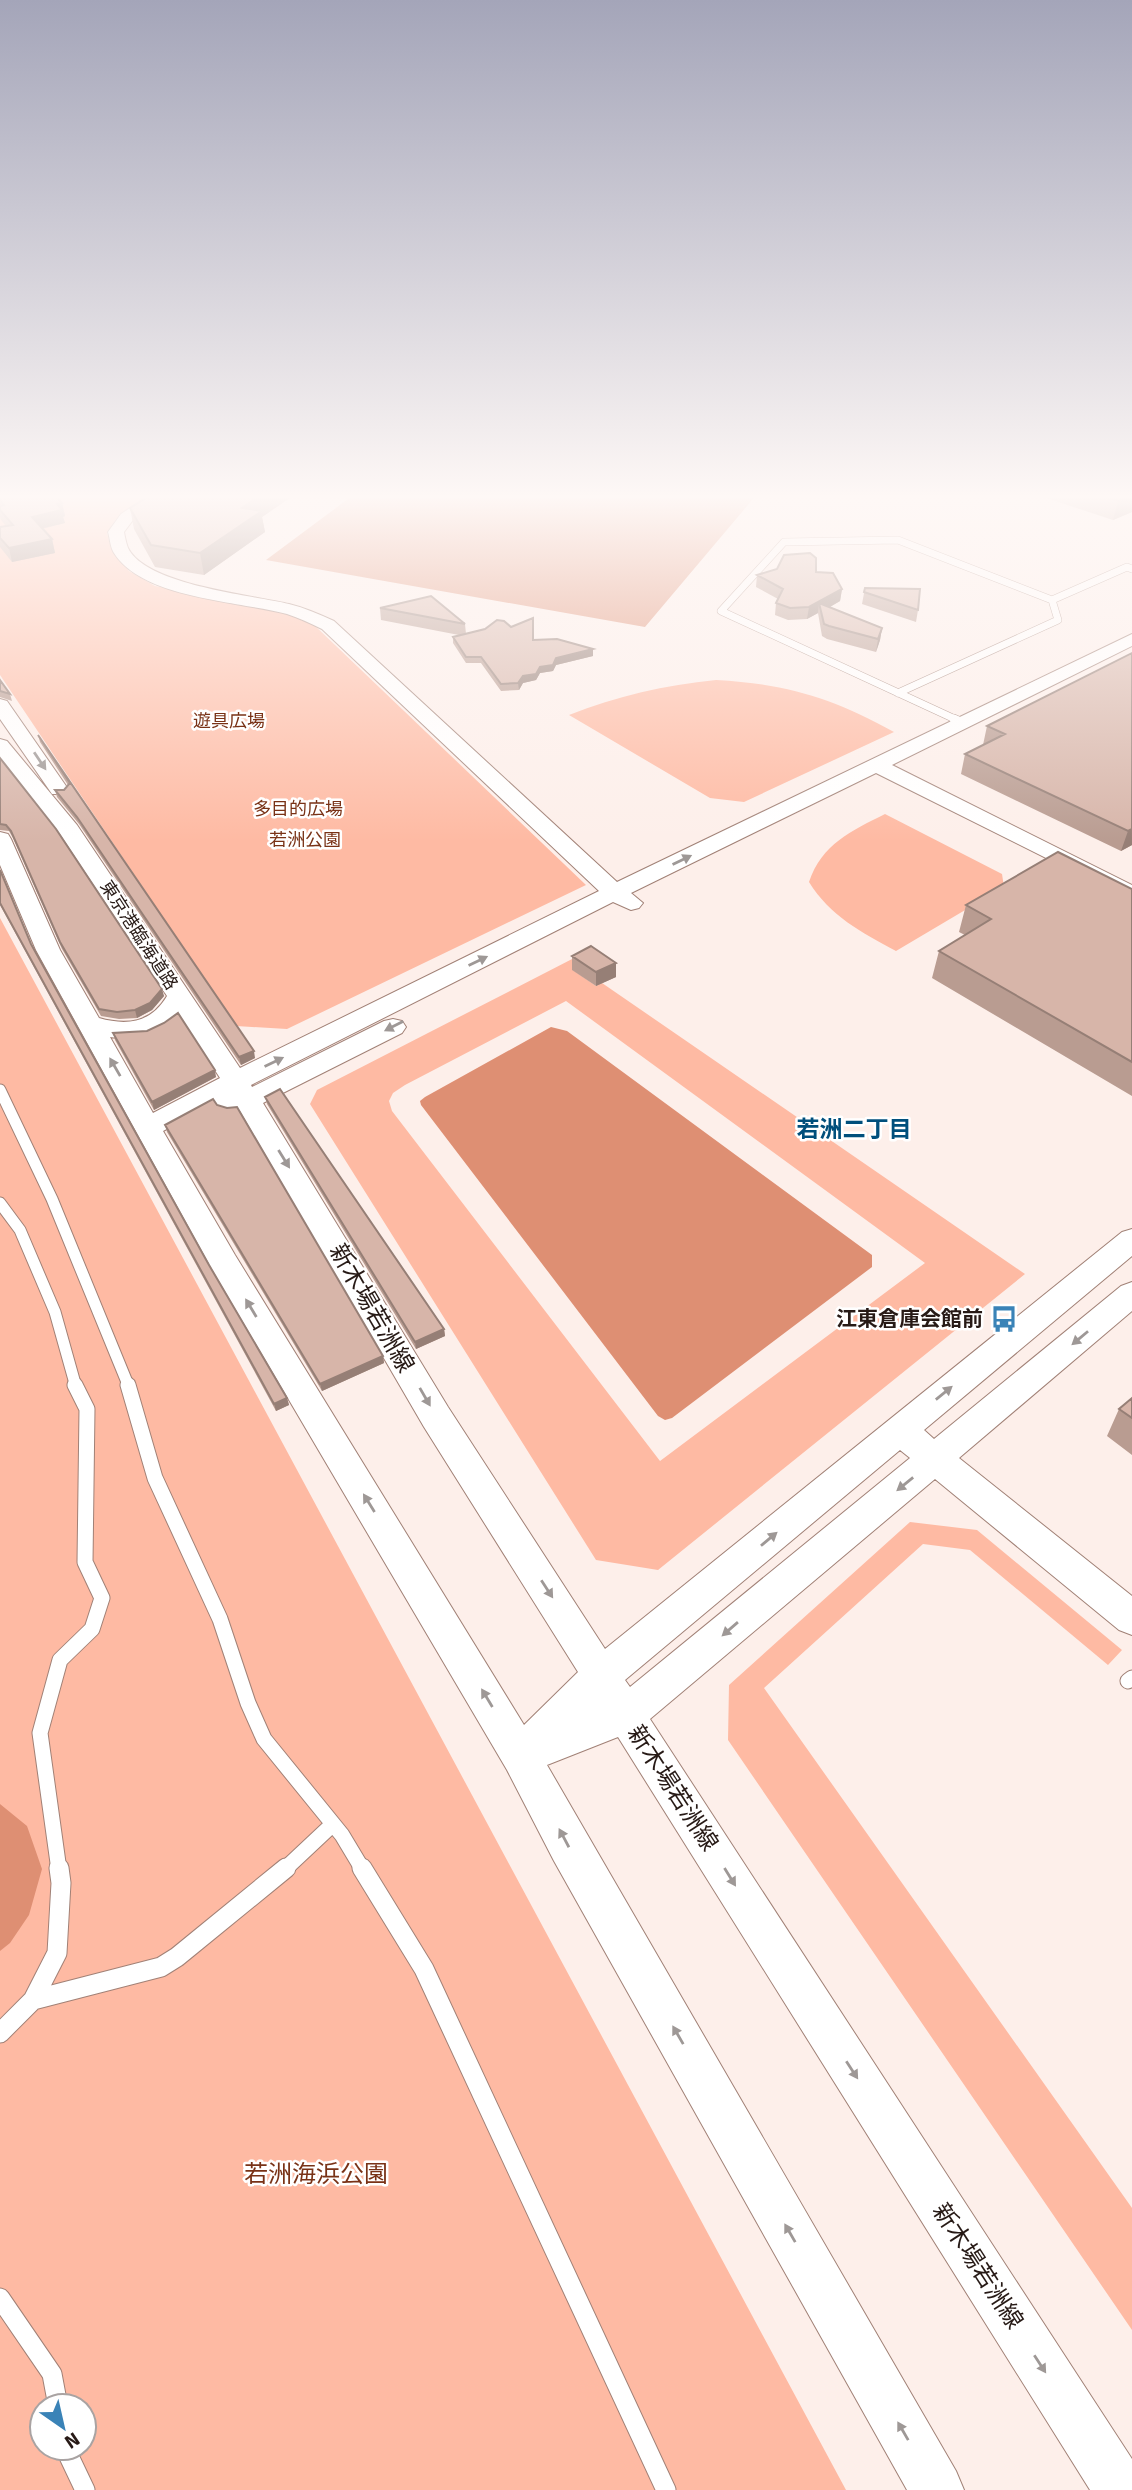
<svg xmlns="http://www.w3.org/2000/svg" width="1132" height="2490" font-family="Signika,'Noto Sans JP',sans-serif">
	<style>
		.green { fill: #febaa3; fill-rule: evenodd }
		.water { fill: #de8f73 }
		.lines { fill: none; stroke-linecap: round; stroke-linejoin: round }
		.service-far4-casing { stroke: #a18176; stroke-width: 8 }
		.service-far3-casing { stroke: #a18176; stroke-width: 10 }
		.service-far2-casing { stroke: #a18176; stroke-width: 13 }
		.service-far1-casing { stroke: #a18176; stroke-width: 17 }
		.service-casing { stroke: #a18176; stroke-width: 21 }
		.tertiary-casing { stroke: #a18176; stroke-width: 2 }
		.service-far4 { stroke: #fff; stroke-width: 7 }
		.service-far3 { stroke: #fff; stroke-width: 9 }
		.service-far2 { stroke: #fff; stroke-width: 11 }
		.service-far1 { stroke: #fff; stroke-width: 15 }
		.service { stroke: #fff; stroke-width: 19 }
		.tertiary { fill: #fff; fill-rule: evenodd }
		.wall { fill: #b99c91 }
		.shaded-wall { fill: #967f76 }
		.building { fill: #d7b5a9; stroke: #967f76; stroke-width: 2 }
		.oneway { fill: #9e9896 }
		.labels { text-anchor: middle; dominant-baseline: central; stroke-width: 5; stroke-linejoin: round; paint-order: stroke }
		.far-park-label { font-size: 18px; fill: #793216; stroke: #fff }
		.far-street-label { font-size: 18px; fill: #271a16; stroke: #fff }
		.poi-label { font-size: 21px; font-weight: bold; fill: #271a16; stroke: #fff; text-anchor: end }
		.neighbourhood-label { font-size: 23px; font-weight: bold; fill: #004f7c; stroke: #fff }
		.near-street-label { font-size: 24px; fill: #271a16; stroke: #fff }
		.near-park-label { font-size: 24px; fill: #793216; stroke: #fff }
	</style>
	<rect width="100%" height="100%" fill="#fdefea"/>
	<path class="green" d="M 0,493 L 154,493 L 116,519 L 107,533 L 111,548 L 129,571 L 155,586 L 278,610 L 312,623 L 586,885 L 287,1029 L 236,1026 L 0,675 Z
		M 716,680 C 787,684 832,698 894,732 L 744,802 L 710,798 L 569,715 C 617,696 665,685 716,680 Z
		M 885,814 L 1002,874 L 1004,887 L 896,951 C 861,932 830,916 809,882 C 822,844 851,831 885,814 Z
		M 0,918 L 846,2490 L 0,2490 ZM 42,2406 L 84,2406 L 84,2448 L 42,2448 Z
		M 576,957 L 573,970 L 596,986 L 602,983 L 1025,1274 L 658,1570 L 596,1560 L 310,1104 L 317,1090 ZM 566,1001 L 925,1263 L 660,1461 L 392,1111 L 389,1101 L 393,1093 L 405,1085 Z
		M 910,1522 L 977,1530 L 1122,1650 L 1108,1665 L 970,1550 L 923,1544 L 764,1688 L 1132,2208 L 1132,2330 L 728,1740 L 729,1685 Z"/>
	<path class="water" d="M 356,493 L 758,493 L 645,627 L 266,560 Z
		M 551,1027 L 567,1031 L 872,1255 L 872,1267 L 672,1418 L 665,1420 L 658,1416 L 421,1105 L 420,1101 L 425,1097 Z
		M 0,1804 L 27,1826 L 42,1869 L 29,1915 L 10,1943 L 0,1951 Z"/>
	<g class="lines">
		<defs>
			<path id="service-far4" d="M 898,693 L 1058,620 L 1052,600 L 1127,567 L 1132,569
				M 957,720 L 721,611 L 784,542 L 898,540 L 1052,600"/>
			<path id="service-far3" d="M 954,719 L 963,723"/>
			<path id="service-far2" d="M 0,1090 L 52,1199 L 129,1387
				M 0,1203 L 20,1230 L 55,1312 L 76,1387"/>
			<path id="service-far1" d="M 128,1385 L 155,1478 L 220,1619 L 248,1703 L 264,1739 L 342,1835 L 363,1870
				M 1128,1681 L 1132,1678
				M 59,1870 L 40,1733 L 60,1660 L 92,1629 L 102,1598 L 85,1562 L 87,1409 L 75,1385
				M 284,1870 L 333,1824"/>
			<path id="service" d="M 362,1868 L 424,1969 L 666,2490
				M 33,2000 L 57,1953 L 61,1883 L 59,1868
				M 0,2033 L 33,2000 L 161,1967 L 177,1957 L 286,1868
				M 0,2298 L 52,2374 L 58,2406
				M 65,2448 L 85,2490"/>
			<path id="tertiary" d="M 153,493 L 171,493 L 133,520 L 124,532 C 125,537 126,543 128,548 C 146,585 251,595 289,604 C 305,608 319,614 334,621 L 617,882 L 1132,634 L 1132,646 L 892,765 L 1132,885 L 1132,901 L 876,773 L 631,893 L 643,903 L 639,908 L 631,910 L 613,902 L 251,1085 L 252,1087 L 384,1021 L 393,1019 L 402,1021 L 406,1027 L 402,1033 L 263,1103 L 448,1407 L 605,1649 L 1122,1232 L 1132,1229 L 1132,1256 L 924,1430 L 934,1439 L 1121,1286 L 1132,1282 L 1132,1311 L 959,1458 L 1132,1596 L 1132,1635 L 1119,1630 L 935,1479 L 650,1719 L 1132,2459 L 1132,2490 L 1090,2490 L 618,1737 L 547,1765 L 956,2471 L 964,2490 L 907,2490 L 554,1861 L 507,1770 L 213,1271 L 36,950 L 0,865 L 0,832 L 8,834 L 11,839 L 60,950 L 99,1018 C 127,1026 151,1023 167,996 L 60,834 L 0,758 L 0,739 L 7,741 L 77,825 L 240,1068 L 599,891 L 322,629 C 310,623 299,618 287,614 C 239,601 143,599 114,553 C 110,547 110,538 108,532 L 121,514 ZM 180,1016 L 220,1078 L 153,1113 L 110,1037 C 136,1041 162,1035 180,1016 ZM 216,1103 L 219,1110 L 229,1113 L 240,1111 L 424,1427 L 578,1672 L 524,1725 L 235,1255 L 163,1131 ZM 900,1450 L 910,1458 L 630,1687 L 625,1680 Z
				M 0,699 L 7,701 L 66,786 L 69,790 L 66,794 L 52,794 L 0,719 Z"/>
		</defs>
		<use href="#service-far4" class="service-far4-casing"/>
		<use href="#service-far3" class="service-far3-casing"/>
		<use href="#service-far2" class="service-far2-casing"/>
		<use href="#service-far1" class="service-far1-casing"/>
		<use href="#service" class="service-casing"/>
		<use href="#tertiary" class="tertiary-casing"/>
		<use href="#service-far4" class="service-far4"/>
		<use href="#service-far3" class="service-far3"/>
		<use href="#service-far2" class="service-far2"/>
		<use href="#service-far1" class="service-far1"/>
		<use href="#service" class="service"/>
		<use href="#tertiary" class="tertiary"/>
	</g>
	<path class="wall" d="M 169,493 L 297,493 L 262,517 L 265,532 L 204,575 L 155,567 L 134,529 L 130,508 Z
		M 1031,493 L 1132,493 L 1132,512 L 1113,520 Z
		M 0,497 L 62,503 L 65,516 L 63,517 L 65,523 L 42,529 L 52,539 L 55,553 L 12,562 L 0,547 L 0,527 L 6,526 L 1,520 L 0,517 Z
		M 777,569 L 816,572 L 842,589 L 840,601 L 830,607 L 882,628 L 880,640 L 876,652 L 827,639 L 822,636 L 818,613 L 807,619 L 788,620 L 775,615 L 776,603 L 778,599 L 756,587 L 757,575 Z
		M 865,588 L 918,610 L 916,622 L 862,604 Z
		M 380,608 L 465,624 L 466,634 L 511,627 L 533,640 L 593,649 L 593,656 L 556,665 L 553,671 L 540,673 L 536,680 L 523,683 L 519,690 L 501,691 L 481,663 L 466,663 L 453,643 L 453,637 L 459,635 L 381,620 Z
		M 1132,653 L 1132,845 L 1121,851 L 961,774 L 965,754 L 983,745 L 987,726 Z
		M 0,680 L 10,694 L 12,701 L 0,697 Z
		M 38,735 L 255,1058 L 241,1065 L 79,824 L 57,797 L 55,790 L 64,790 L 68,785 L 40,742 Z
		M 0,758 L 164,996 L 152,1010 L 137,1018 L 119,1019 L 101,1016 L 62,949 L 13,838 L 9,831 L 0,830 Z
		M 0,870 L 31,944 L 209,1265 L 287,1398 L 289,1405 L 276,1411 L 0,905 Z
		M 1132,889 L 1132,1096 L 932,978 L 939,951 L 965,935 L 959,932 L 966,905 Z
		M 572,956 L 616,977 L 596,986 L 572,970 Z
		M 113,1033 L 216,1077 L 154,1110 L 115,1040 Z
		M 265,1097 L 444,1329 L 445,1336 L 416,1349 L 267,1104 Z
		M 165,1125 L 383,1356 L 384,1363 L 322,1391 L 167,1132 Z
		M 1132,1398 L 1132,1455 L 1107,1436 L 1119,1409 Z"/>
	<path class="shaded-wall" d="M 263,493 L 297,493 L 262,517 L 265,532 L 204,575 L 200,553 L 242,508 Z
		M 1132,495 L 1132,512 L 1113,520 L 1118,501 Z
		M 62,503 L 65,516 L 63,517 L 65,523 L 35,530 L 32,517 L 57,504 Z
		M 52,539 L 55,553 L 12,562 L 9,548 Z
		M 842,589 L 840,601 L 821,612 L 819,603 L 818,613 L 807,619 L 809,607 Z
		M 882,628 L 880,640 L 876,652 L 878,639 Z
		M 593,649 L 593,656 L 556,665 L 553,671 L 540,673 L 536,680 L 523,683 L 519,690 L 518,683 L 523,676 L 540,667 L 556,658 Z
		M 1132,829 L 1132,845 L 1121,851 L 1128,831 Z
		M 616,963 L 616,977 L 596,986 L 596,972 Z
		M 162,989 L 164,996 L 152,1010 L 137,1018 L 135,1010 Z
		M 254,1051 L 255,1058 L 241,1065 L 239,1057 Z
		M 215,1070 L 216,1077 L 154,1110 L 152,1102 Z
		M 444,1329 L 445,1336 L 416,1349 L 415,1342 Z
		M 383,1356 L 384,1363 L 322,1391 L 320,1384 Z
		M 287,1398 L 289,1405 L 276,1411 L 274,1404 Z"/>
	<path class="building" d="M 19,493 L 53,493 L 62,503 L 57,504 L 62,510 L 32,517 L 52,539 L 9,548 L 0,538 L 0,527 L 13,525 L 0,510 L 0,506 L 4,505 L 0,500 L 0,497 Z
		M 154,493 L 166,495 L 169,493 L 263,493 L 242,508 L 262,511 L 200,553 L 151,545 L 130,508 Z
		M 1094,493 L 1132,493 L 1132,495 L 1118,501 Z
		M 810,553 L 816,558 L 816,572 L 833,573 L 842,589 L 809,607 L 790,608 L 776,603 L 783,589 L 757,575 L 777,569 L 784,555 Z
		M 865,588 L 920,589 L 918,610 L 864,592 Z
		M 431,596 L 465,624 L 380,608 Z
		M 819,603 L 882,628 L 878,639 L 829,626 L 824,624 Z
		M 533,618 L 533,640 L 557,639 L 593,649 L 556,658 L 553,665 L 540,667 L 536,674 L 523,676 L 518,683 L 501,684 L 481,657 L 466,657 L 453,637 L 485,629 L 497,620 L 504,621 L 511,627 Z
		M 1132,653 L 1132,829 L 1128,831 L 965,754 L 1005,734 L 987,726 Z
		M 0,680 L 10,694 L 0,691 Z
		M 38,735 L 254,1051 L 239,1057 L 77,817 L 55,790 L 64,790 L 70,783 Z
		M 0,758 L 56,829 L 162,989 L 150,1003 L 135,1010 L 117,1012 L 99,1009 L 60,942 L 11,831 L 6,825 L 0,824 Z
		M 1058,852 L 1132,889 L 1132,1062 L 939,951 L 991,919 L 966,905 Z
		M 0,870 L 31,944 L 209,1265 L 287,1398 L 274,1404 L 0,903 Z
		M 591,946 L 616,963 L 596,972 L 572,956 Z
		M 178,1013 L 215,1070 L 152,1102 L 113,1033 L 147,1031 L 164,1023 Z
		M 280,1089 L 444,1329 L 415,1342 L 265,1097 Z
		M 213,1099 L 217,1105 L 227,1108 L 237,1107 L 383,1356 L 320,1384 L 165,1125 Z
		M 1132,1398 L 1132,1418 L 1119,1409 Z"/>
	<defs><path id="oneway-solid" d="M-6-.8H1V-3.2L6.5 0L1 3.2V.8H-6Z" transform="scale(1.75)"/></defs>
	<g class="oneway">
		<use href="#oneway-solid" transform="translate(40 761) rotate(56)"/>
		<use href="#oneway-solid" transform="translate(682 860) rotate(-26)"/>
		<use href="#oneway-solid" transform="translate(478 961) rotate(-26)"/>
		<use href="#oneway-solid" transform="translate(394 1026) rotate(153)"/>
		<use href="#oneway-solid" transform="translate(274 1062) rotate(-26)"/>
		<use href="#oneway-solid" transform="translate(115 1067) rotate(-120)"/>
		<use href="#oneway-solid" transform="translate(284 1159) rotate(58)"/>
		<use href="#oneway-solid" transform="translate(251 1308) rotate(-121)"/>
		<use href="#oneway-solid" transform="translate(1080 1338) rotate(140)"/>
		<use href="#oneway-solid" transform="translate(944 1393) rotate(-39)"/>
		<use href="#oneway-solid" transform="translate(425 1397) rotate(60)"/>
		<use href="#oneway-solid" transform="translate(905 1484) rotate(141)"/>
		<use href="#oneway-solid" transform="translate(369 1503) rotate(-122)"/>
		<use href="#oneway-solid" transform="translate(769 1539) rotate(-40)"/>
		<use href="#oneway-solid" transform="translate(547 1589) rotate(57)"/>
		<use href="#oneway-solid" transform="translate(730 1629) rotate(139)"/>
		<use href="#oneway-solid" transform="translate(487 1698) rotate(-121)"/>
		<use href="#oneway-solid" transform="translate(564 1838) rotate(-118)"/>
		<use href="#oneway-solid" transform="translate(730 1877) rotate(58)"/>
		<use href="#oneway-solid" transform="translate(678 2035) rotate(-120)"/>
		<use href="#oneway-solid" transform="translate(852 2070) rotate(57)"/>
		<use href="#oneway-solid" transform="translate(790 2233) rotate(-120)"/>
		<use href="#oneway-solid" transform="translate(1040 2364) rotate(57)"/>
		<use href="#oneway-solid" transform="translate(903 2431) rotate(-120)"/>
	</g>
	<linearGradient id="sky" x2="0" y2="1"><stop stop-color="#a4a5b9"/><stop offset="0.59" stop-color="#fef8f6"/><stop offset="1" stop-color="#fef8f6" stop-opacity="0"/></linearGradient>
	<rect width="1132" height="842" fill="url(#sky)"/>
	<defs>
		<symbol id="bus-bare" viewBox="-9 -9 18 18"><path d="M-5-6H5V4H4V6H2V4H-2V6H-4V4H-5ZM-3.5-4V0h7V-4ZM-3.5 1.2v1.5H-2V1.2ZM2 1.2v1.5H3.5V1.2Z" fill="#3a83b7" stroke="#fff" stroke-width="2.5" paint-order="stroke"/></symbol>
	</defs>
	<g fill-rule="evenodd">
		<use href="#bus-bare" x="985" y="1300" width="38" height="38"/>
	</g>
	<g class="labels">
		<g class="far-park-label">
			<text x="229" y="721">遊具広場</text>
			<text x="298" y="809">多目的広場</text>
			<text x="305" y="840">若洲公園</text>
		</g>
		<g class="far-street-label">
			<text transform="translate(139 935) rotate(57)">東京港臨海道路</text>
		</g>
		<g class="poi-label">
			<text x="983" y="1319">江東倉庫会館前</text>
		</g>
		<g class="neighbourhood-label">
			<text x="854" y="1129">若洲二丁目</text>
		</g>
		<g class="near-street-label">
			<text transform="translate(372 1308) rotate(60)">新木場若洲線</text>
			<text transform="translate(673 1788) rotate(57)">新木場若洲線</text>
			<text transform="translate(978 2266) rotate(57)">新木場若洲線</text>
		</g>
		<g class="near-park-label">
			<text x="316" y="2174">若洲海浜公園</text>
		</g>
	</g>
	<g transform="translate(63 2427) rotate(146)"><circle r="33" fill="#ffffff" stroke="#a9a3a2" stroke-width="2"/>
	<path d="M0-5L12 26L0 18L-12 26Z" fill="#3a83b7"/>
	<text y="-10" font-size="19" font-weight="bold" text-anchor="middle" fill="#271a16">N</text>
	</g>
</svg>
